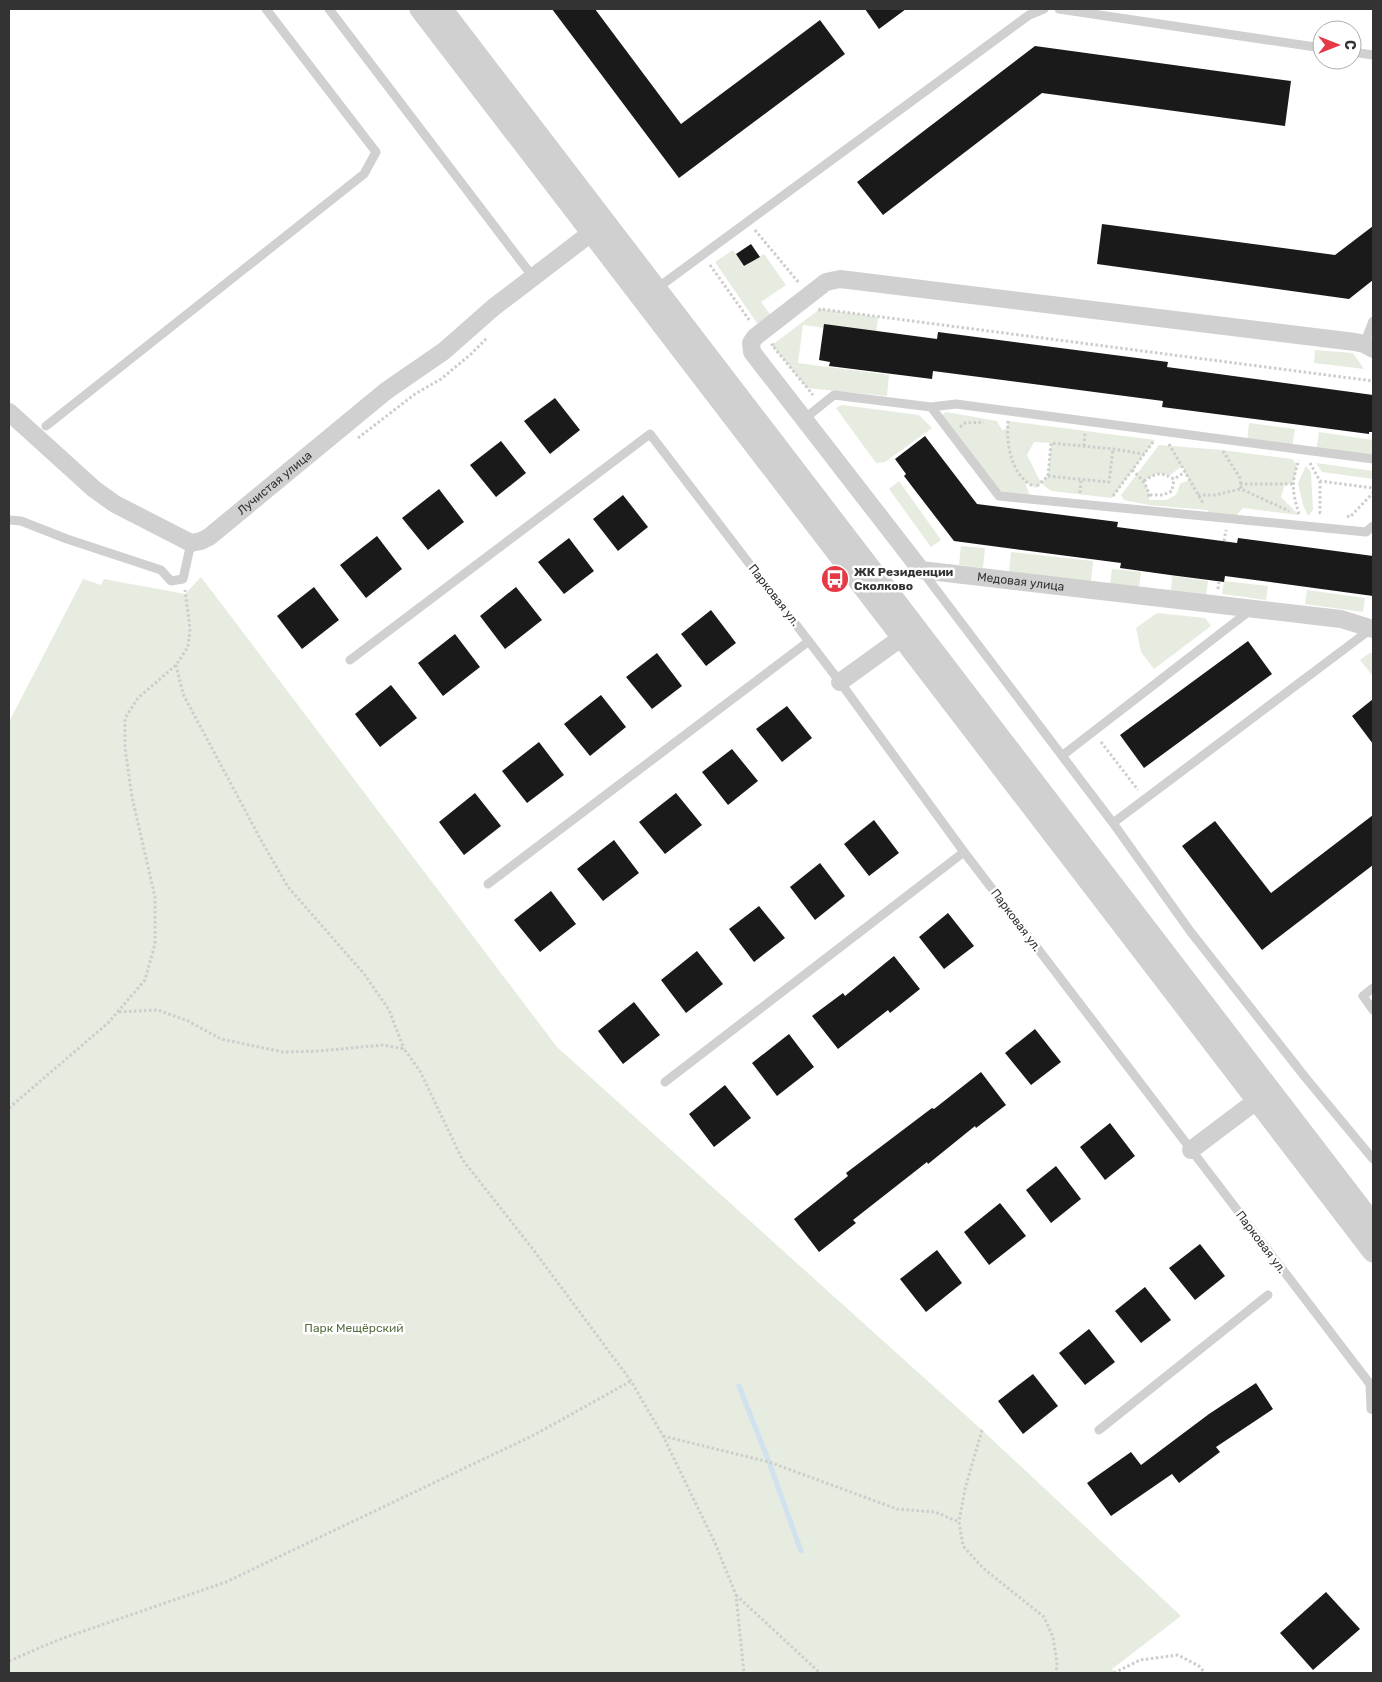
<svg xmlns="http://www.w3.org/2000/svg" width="1382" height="1682" font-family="Rubik,sans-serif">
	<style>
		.green { fill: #e6ecdf; fill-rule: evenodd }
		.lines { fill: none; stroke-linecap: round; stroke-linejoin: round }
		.stream { stroke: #cfe2ee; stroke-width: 5 }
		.building { fill: #1a1a1a }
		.path { stroke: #cdcdcd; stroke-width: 3; stroke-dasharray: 2.5 2.5; stroke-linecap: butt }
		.service { stroke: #d0d0d0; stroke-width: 9 }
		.minor { stroke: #d0d0d0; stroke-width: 18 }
		.tertiary { stroke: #d0d0d0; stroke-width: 21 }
		.labels { text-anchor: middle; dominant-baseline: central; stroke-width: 5; stroke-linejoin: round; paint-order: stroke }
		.street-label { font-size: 12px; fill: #333; stroke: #fff }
		.poi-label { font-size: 12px; font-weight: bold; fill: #333; stroke: #fff; text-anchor: start }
		.park-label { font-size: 12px; fill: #56703f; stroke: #fff }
	</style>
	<rect width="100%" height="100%" fill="#fff"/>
	<path class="green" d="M 733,250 L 745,266 L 764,254 L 786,285 L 761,302 L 772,317 L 759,326 L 715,262 Z
		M 820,309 L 878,317 L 876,335 L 803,325 L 798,363 L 889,375 L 887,396 L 807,388 L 772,345 Z
		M 1315,350 L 1353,353 L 1364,369 L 1314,363 Z
		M 842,405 L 919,415 L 932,428 L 885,462 L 876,463 L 836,408 Z
		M 946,412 L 997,421 L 1002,430 L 1007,429 L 1008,421 L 1155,440 L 1112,498 L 1051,491 L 1041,483 L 1036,488 L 1025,482 L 1031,499 L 999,496 L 939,417 ZM 1034,442 L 1051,443 L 1048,476 L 1041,483 L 1027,455 Z
		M 1249,423 L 1295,429 L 1292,448 L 1247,442 Z
		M 1319,432 L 1373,440 L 1373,459 L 1316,452 Z
		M 1159,445 L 1222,450 L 1292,459 L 1297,464 L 1293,484 L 1285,484 L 1281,497 L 1299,515 L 1243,508 L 1233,519 L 1211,516 L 1207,510 L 1149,505 L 1124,500 L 1121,495 ZM 1182,466 L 1189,480 L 1180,484 L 1176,495 L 1166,500 L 1149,500 L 1150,495 L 1144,481 C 1154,474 1158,471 1169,476 Z
		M 1316,463 L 1373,471 L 1373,479 L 1322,472 Z
		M 1306,466 L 1311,472 L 1313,510 L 1308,516 L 1303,505 L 1298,483 Z
		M 899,481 L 941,540 L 931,547 L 889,489 Z
		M 961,546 L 985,548 L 983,568 L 959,565 Z
		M 1011,552 L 1093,561 L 1091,581 L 1009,572 Z
		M 1112,569 L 1141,572 L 1139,588 L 1110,585 Z
		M 1172,576 L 1208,581 L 1206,596 L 1171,592 Z
		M 201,577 L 557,1047 L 982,1430 L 1181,1616 L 1112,1669 L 1115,1673 L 9,1673 L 9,722 L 83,579 L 101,585 L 104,579 L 185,594 Z
		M 1224,581 L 1268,586 L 1266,600 L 1222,594 Z
		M 1307,590 L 1365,598 L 1363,612 L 1305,604 Z
		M 1157,613 L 1205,618 L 1211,626 L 1154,669 L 1141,652 L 1136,628 Z
		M 1371,652 L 1373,655 L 1373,676 L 1360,660 Z"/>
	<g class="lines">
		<path class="stream" d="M 739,1386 L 769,1462 L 801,1551"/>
	</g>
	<path class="building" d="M 552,9 L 595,9 L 681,124 L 820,20 L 845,54 L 679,178 Z
		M 865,9 L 906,9 L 879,29 Z
		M 1035,46 L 1291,81 L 1285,126 L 1042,93 L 883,215 L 857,182 Z
		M 1102,224 L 1335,255 L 1373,226 L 1373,280 L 1349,299 L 1097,264 Z
		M 751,244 L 760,257 L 744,266 L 736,254 Z
		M 824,324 L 937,339 L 938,332 L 1168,362 L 1167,367 L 1373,395 L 1373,432 L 1369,432 L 1369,434 L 1162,407 L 1163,401 L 933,371 L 932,379 L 829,366 L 830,362 L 819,360 Z
		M 555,398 L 580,430 L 550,454 L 524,421 Z
		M 925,436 L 977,504 L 1118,522 L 1117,527 L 1237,543 L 1238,538 L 1373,556 L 1373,596 L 1225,576 L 1224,582 L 1170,575 L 1120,568 L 1121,563 L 954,541 L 904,476 L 906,474 L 895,459 Z
		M 501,441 L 526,473 L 496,497 L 470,465 Z
		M 439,489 L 464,522 L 428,550 L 402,518 Z
		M 623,495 L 648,527 L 618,551 L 593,519 Z
		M 377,536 L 402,569 L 366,598 L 340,565 Z
		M 569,538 L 594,571 L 564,594 L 538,562 Z
		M 314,587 L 339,620 L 302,649 L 277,616 Z
		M 516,587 L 542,620 L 505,649 L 480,616 Z
		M 711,610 L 736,643 L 706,666 L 681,634 Z
		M 455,634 L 480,667 L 443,696 L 418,663 Z
		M 1248,641 L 1272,674 L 1144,768 L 1120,735 Z
		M 657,653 L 682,686 L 652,709 L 626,677 Z
		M 391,685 L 417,718 L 380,747 L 355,714 Z
		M 601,695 L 626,727 L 590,756 L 564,724 Z
		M 1373,699 L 1373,744 L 1352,716 Z
		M 787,706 L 812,738 L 782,762 L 756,729 Z
		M 539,742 L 564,775 L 527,803 L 502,771 Z
		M 732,749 L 758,781 L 728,805 L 702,772 Z
		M 475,793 L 501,826 L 464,855 L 439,822 Z
		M 676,793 L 702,825 L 665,854 L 639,822 Z
		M 1373,815 L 1373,865 L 1262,950 L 1182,846 L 1215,821 L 1271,893 Z
		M 874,820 L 899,853 L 869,876 L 844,844 Z
		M 614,840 L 639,873 L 603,901 L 577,869 Z
		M 820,863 L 845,896 L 815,920 L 790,887 Z
		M 551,891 L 576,924 L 540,952 L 514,920 Z
		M 759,906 L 785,938 L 754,962 L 729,929 Z
		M 948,913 L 974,946 L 944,969 L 919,937 Z
		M 697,951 L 723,984 L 686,1013 L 661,980 Z
		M 894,956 L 920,989 L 890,1013 L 888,1010 L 838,1049 L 812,1016 L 843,993 L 845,996 Z
		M 634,1002 L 660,1035 L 623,1064 L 598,1031 Z
		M 1035,1029 L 1061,1062 L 1031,1085 L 1005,1053 Z
		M 789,1034 L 814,1067 L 777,1096 L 752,1063 Z
		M 981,1072 L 1006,1105 L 976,1128 L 975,1126 L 928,1164 L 927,1162 L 853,1220 L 856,1223 L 819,1252 L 794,1219 L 848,1176 L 846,1173 L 932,1108 L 934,1109 Z
		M 725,1085 L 751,1118 L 714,1147 L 689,1114 Z
		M 1110,1123 L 1135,1156 L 1105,1180 L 1080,1147 Z
		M 1056,1166 L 1081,1199 L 1051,1223 L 1026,1190 Z
		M 1000,1203 L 1026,1236 L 989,1265 L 964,1232 Z
		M 1200,1244 L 1225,1276 L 1195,1300 L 1169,1268 Z
		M 937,1250 L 962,1283 L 926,1312 L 900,1279 Z
		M 1145,1287 L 1171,1320 L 1141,1343 L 1115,1311 Z
		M 1089,1329 L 1115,1362 L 1085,1385 L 1059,1353 Z
		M 1033,1374 L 1058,1406 L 1023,1434 L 998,1401 Z
		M 1256,1383 L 1273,1409 L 1216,1447 L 1220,1452 L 1179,1483 L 1172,1474 L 1111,1516 L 1087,1483 L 1131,1452 L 1141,1465 L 1209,1414 Z
		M 1326,1592 L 1360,1629 L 1313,1670 L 1280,1633 Z"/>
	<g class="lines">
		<path class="path" d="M 755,230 L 799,283
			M 710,265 L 750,321
			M 819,311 L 820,309 L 1373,381
			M 774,344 L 772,345 L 813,395
			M 1008,421 C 1006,444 1011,475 1033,486
			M 960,427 L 965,423 L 984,422
			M 358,438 L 415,394 L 441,379 L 471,354 L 487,338
			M 1169,444 L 1203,503
			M 1084,446 L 1085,432
			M 1223,451 L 1240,478 L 1241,489 L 1289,511
			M 1310,463 L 1320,481 L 1373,488
			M 1132,470 C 1141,478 1149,486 1149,498
			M 1048,476 L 1109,482 L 1113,449
			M 1144,481 C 1157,472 1161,472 1174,479 L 1185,472
			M 1320,481 L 1320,513 L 1323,513
			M 1240,484 L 1293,484
			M 1037,486 L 1048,476 L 1051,443 L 1113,449 L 1144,454
			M 1080,493 L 1081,479
			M 1150,495 L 1163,495 L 1172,491 L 1174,479
			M 1198,495 L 1215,495 L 1241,489
			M 1113,496 L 1153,442
			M 1299,514 C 1292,491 1291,483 1299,460
			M 1347,516 L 1350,517 L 1373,493
			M 1224,541 L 1226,530
			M 1218,589 L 1219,581
			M 176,665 L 183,694 L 262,842 L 288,887 L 365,975 L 389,1010 L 404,1049
			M 1101,742 L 1138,790
			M 119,1012 L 158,1010 L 188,1021 L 221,1039 L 283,1052 L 319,1051 L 383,1045 L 404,1049 L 420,1071 L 462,1159 L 532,1248 L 631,1381 L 663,1436 L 715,1543 L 736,1595 L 744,1673
			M 9,1108 L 108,1023 L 145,980 L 155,944 L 155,897 L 132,797 L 125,748 L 125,718 L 138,698 L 176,665 L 188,647 L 190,629 L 185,590
			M 982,1430 L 965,1489 L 959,1522 L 963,1546 L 983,1568 L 1044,1617 L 1053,1637 L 1057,1663 L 1056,1673
			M 663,1436 L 769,1462 L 897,1509 L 935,1512 L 959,1522
			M 736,1595 L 820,1673
			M 9,1661 L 58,1640 L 226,1582 L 534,1435 L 631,1381
			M 1114,1673 L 1140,1660 L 1178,1655 L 1199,1666 L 1205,1673"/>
		<path class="service" d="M 329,9 L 533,277
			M 1059,9 L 1322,48
			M 1352,52 L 1373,55
			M 656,289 L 1029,15 L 1044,9
			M 1364,344 L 1373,321
			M 931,407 L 956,404 L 1373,459
			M 804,419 L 834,395 L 931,407 L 999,496 L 1366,532 L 1373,526
			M 46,426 L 364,174 L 376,152 L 266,9
			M 9,520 L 21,521 L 67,539 L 161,570 L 171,581 L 183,579 L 191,543
			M 922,571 L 1113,823 L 1190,931 L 1305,1077 L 1373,1159
			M 350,660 L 650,434 L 840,682 L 964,852 L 1370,1384 L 1371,1409 L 1373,1410
			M 1063,755 L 1252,609
			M 1113,823 L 1371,629
			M 488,884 L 809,641
			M 1373,988 L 1363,996 L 1373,1010
			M 665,1082 L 964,852
			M 1099,1430 L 1268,1295"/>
		<g class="minor">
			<path id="s1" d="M 1373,349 L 1364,344 L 1355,342 L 840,279 L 826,282 L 755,337 L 751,343 L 752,352 L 921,570 L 1341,619 L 1373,629"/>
			<path id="s2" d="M 9,412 L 94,489 L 115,504 L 191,543 L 201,541 L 209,537 L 386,391 L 444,351 L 494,307 L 591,233"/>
			<path d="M 840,682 L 901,638"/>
			<path d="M 1191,1150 L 1256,1101"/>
		</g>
		<path class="tertiary" d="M 420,9 L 1373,1252
			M 442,9 L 1373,1224"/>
	</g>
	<defs>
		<symbol id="bus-disc" viewBox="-11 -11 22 22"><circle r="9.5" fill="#e63946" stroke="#fff"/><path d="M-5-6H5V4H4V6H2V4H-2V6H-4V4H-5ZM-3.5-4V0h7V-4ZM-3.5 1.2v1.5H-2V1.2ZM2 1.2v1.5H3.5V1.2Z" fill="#fff"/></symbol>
	</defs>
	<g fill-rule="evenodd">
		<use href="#bus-disc" x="819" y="563" width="32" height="32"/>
	</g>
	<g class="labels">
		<g class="street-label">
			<text stroke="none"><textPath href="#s2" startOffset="330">Лучистая улица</textPath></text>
			<text stroke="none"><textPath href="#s1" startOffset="1035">Медовая улица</textPath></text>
			<text transform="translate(774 595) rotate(52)">Парковая ул.</text>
			<text transform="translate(1016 920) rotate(53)">Парковая ул.</text>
			<text transform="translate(1261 1242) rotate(53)">Парковая ул.</text>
		</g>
		<g class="poi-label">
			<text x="854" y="572">ЖК Резиденции<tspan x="854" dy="14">Сколково</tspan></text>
		</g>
		<g class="park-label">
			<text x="354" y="1328">Парк Мещёрский</text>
		</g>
	</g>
	<rect width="1382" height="1682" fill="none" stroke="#333333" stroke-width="20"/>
	<g transform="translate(1337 45) rotate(90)"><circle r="24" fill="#ffffff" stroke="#adadad"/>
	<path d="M0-4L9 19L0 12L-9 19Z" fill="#e63946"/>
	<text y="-8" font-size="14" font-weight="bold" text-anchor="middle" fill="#333333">С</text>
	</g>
</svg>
